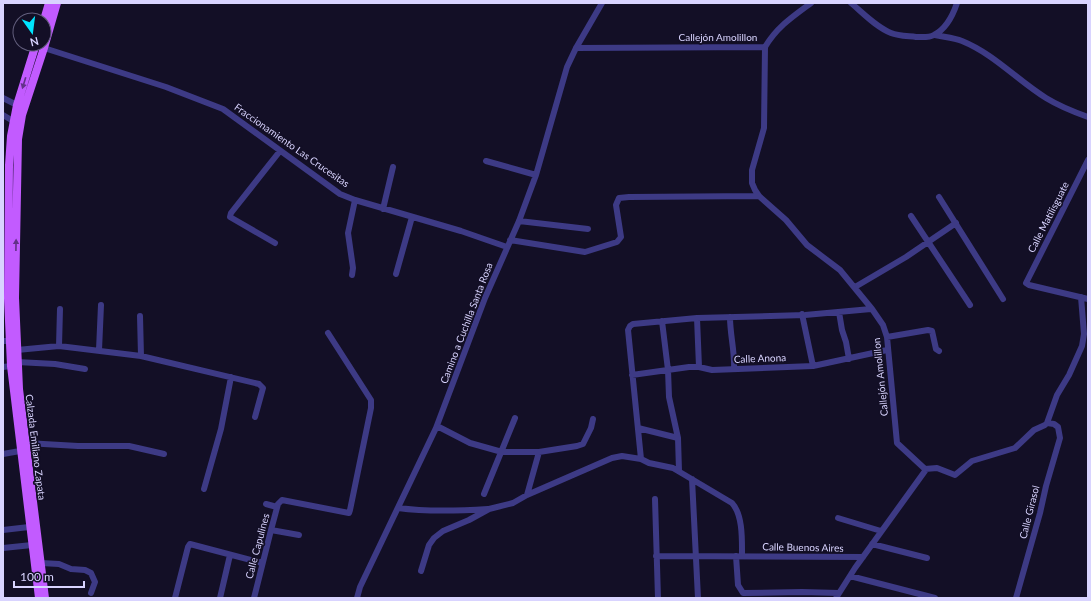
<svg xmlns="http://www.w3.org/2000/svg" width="1091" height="601" font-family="Lato,sans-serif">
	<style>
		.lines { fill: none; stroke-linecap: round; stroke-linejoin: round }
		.minor { stroke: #3d3a85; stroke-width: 6 }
		.major { stroke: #c25bff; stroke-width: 8 }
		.oneway { fill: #623188 }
		.labels { text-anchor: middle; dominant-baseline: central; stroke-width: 3.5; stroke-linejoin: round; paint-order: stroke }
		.street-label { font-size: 10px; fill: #d9d4ff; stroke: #130f26 }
	</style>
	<rect width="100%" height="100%" fill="#130f26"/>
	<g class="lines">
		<path class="minor" d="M 851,3 C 863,13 876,27 891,33 C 898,36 908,36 916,37 C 921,37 929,38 934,35 C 946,29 953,15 957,3
			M 935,35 C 944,37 954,38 962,41 C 994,54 1017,80 1046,98 C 1059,106 1074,112 1088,117
			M 765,47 L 764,128 L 752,170 L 752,183 L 755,190 L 759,196 L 786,220 L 807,245 L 840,270 L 872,309 L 883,325 L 887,337 L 897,443 L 925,469 L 925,471 L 855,568 L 836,598
			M 765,47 C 777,27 792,17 811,3
			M 44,48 L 166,87 L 223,109 L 340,194 L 355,200 L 461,231 L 507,247
			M 576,48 L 765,47
			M 3,98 L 17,105
			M 3,115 L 13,121
			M 1088,160 L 1026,283 L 1029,285 L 1088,299
			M 486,161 L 536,175
			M 939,197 L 1003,299
			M 383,209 L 393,167
			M 911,216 L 970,305
			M 519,221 L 588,229
			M 510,240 L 585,252 L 617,242 L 621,237 L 616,205 L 619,198 L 629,197 L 759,196
			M 275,243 L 230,217 L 231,213 L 280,151
			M 396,274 L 412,217
			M 352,275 L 353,268 L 348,233 L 355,200
			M 855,287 L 906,257 L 956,223
			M 839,312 L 842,330 L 846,342 L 849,359
			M 802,314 L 813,366
			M 140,316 L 141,356
			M 730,317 C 730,335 735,352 734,369
			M 697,318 L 699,367
			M 662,321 L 668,370 L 669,397 L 678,438 L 679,471
			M 887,337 L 928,330 L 932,331 L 936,349 L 939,351
			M 3,341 L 9,341
			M 59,346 L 60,309
			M 17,350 L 59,346 L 141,356 L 259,384 L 263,388 L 255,417
			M 99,350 L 101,305
			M 17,362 L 55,364 L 85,369
			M 3,367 L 11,366
			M 632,375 L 689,367 L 699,367 L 712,370 L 813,366 L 887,350
			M 437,426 L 470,443 L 502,452 L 539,452 L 577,446 L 583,444 L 591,428 L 593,419
			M 638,428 L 678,438
			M 26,443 L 78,446 L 129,446 L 164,454
			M 3,454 L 20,451
			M 641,459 L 628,330 L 630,326 L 633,324 L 697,318 L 805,315 L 871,309
			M 925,469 L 937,468 L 955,475 L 972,461 L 1015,448 L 1034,430 L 1045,425 L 1047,423 L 1057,395 L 1069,375 L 1082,346 L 1084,334 L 1081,297
			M 692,479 L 698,598
			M 204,489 L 221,429 L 231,377
			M 484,494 L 515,418
			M 527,495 L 539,452
			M 655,499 L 658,598
			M 266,504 L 277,507
			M 398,508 C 428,512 457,511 488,509
			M 838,518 L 881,531
			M 3,530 L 29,527
			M 271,530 L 299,535
			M 872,544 L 927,558
			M 3,548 L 32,545
			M 656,556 L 863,557
			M 736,556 L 738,585 L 743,593 L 802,592 L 839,593
			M 41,563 L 59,564 L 71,569 L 85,570 L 91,573 L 95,582 L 91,593
			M 421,571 L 429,545 L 434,538 L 443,531 L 469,520 L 489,509 L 513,503 L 527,495 L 612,458 L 622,456 L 641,459 L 649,463 L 673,468 L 732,503 C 743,515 742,540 742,556
			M 850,576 L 935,598
			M 175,598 L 188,547 L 190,544 L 262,563
			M 220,598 L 230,555
			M 254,598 L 271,530 L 278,504 L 282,500 L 349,513 L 350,510 L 371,408 L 371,400 L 328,333
			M 357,598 L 360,587 L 436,428 L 485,298 L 519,221 L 536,175 L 567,67 L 576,48 L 602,3
			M 1016,598 L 1040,513 L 1046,486 L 1060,438 L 1058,427 L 1054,424 L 1047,423"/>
		<path class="major" d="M 44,20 L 49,3
			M 36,44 L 17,105 L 11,136 L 9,165 L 8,298 L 11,366 L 39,598
			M 45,598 L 19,389 L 15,298 L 18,139 L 22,115 L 44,48 L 57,3"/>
	</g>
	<defs><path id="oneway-solid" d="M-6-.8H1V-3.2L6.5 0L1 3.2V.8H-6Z"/></defs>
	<g class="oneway">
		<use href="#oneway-solid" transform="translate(24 83) rotate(107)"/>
		<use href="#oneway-solid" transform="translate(16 245) rotate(-89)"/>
	</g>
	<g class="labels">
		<g class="street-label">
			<text x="718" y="37">Callejón Amolillon</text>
			<text transform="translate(292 145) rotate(35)">Fraccionamiento Las Crucesitas</text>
			<text transform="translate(1048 217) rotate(-63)">Calle Matilisguate</text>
			<text transform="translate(466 323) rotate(-69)">Camino a Cuchilla Santa Rosa</text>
			<text transform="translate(760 358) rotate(-2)">Calle Anona</text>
			<text transform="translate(880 377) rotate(-96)">Callejón Amolillon</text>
			<text transform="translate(36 447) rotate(83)">Calzada Emiliano Zapata</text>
			<text transform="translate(1029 512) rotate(-76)">Calle Girasol</text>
			<text transform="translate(257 546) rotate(-75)">Calle Capulines</text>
			<text transform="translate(803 547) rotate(1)">Calle Buenos Aires</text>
		</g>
	</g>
	<rect width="1091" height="601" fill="none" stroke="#d9d4ff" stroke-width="8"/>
	<g transform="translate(32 32) rotate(166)"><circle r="19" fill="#130f26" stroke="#625e7d"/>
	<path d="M0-3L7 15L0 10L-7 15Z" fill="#00e5ff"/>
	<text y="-6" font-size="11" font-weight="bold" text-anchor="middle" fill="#d9d4ff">N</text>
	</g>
	<path d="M14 581v6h70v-6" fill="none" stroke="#d9d4ff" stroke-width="2"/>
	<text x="20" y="581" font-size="12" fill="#d9d4ff" stroke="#130f26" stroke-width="3" paint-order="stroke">100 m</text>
</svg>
